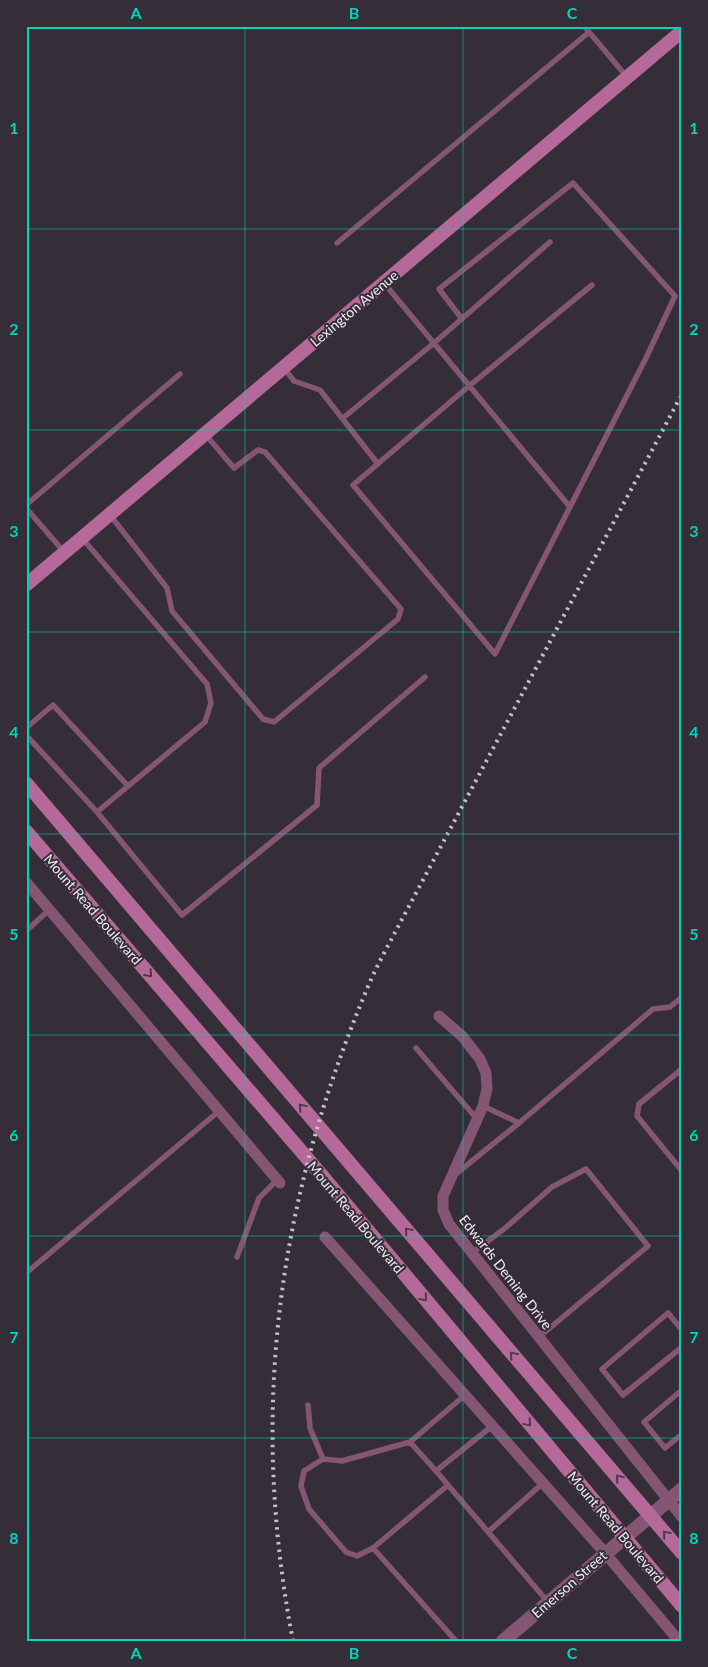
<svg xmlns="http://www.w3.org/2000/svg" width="708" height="1667" font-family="Lato,sans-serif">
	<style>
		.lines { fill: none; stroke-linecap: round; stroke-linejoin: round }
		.service { stroke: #855674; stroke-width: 5.5 }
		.minor { stroke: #855674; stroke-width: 11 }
		.tertiary { stroke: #855674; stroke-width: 14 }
		.secondary { stroke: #b46999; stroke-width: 14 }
		.rail { stroke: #c5bfc7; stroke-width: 4; stroke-dasharray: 2.5 5; stroke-linecap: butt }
		.oneway { stroke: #4e3a4b }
		.grid { fill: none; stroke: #00d5b7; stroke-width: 1; stroke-opacity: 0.55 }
		.labels { text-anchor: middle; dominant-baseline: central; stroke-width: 4; stroke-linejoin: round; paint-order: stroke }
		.street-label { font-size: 14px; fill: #f1ecf3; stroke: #352e38 }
		.neatline { fill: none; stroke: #00d5b7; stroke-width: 2 }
		.grid-label { font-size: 16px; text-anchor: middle; font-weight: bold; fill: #00d5b7 }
	</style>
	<rect width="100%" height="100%" fill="#352e38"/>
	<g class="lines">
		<path class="service" d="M 584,26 L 627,77
			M 337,243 L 588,33
			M 384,283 C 446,358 508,432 570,507 L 495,654 L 353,485 L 469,386 L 592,285
			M 462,319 L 439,289 L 573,183 L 675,296 L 646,358 L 570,507
			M 284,368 L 294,381 L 320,390 L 378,464
			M 343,418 L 434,343 L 550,242
			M 26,505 L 180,374
			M 26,508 L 65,553
			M 110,515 L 167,588 L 172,611 L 263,719 L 274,722 L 398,619 L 401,609 L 265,452 L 258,450 L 234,468 L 205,434
			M 26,728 L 53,705 L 128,786
			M 26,735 L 97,812 L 205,722 L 211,703 L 207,684 L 82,538
			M 97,812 L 182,915 L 317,805 L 319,768 L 425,677
			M 26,931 L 49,910
			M 416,1048 L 477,1119
			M 682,1069 L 639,1104 L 637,1116 L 682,1171
			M 483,1106 L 519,1123
			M 457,1173 L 519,1123 L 653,1009 L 670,1007 L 682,997
			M 472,1253 L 504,1229 L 552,1187 L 586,1169 L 648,1246 L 539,1337
			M 237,1257 L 259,1198 L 277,1180
			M 26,1273 L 219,1111
			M 682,1330 L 668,1313 L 602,1369 L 623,1395 L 682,1347
			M 682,1390 L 644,1422 L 665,1448 L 682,1434
			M 308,1405 L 310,1428 L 323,1459
			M 492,1426 L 436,1471 L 548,1602
			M 410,1442 L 342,1461 L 323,1459 L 304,1471 L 301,1486 L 309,1509 L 346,1552 L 357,1556 L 373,1548 L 448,1485
			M 436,1471 L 410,1442 L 465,1395
			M 488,1532 L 543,1483
			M 373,1548 L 456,1641"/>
		<path class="minor" d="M 26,882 L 280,1183
			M 439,1016 L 462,1036 L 480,1059 L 486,1073 L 487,1089 L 483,1106 L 443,1196 L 443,1210 L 449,1224 L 682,1517
			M 325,1237 L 605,1553 L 679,1641"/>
		<path class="tertiary" d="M 503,1641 L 682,1489"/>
		<path class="secondary" d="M 26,585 L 682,31
			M 26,783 L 682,1553
			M 26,831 L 319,1172 L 682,1606"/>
		<path class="rail" d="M 293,1641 C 249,1413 277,1202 367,989 C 376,967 388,946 399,925 L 682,394"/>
	</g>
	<defs><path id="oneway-chevron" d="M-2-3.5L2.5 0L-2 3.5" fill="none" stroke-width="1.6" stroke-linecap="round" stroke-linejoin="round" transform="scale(1.25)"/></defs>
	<g class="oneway">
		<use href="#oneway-chevron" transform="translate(149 974) rotate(49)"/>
		<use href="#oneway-chevron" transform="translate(302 1107) rotate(-130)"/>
		<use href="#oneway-chevron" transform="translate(408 1231) rotate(-130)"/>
		<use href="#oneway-chevron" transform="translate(424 1298) rotate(50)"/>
		<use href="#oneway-chevron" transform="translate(513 1355) rotate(-130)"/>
		<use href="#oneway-chevron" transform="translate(528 1423) rotate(50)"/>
		<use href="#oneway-chevron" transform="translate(619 1478) rotate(-130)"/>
		<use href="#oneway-chevron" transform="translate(666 1534) rotate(-130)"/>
	</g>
	<path class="grid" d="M 245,26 L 245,1641M 463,26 L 463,1641M 26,229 L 682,229M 26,430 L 682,430M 26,632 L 682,632M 26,834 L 682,834M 26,1035 L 682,1035M 26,1236 L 682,1236M 26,1438 L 682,1438"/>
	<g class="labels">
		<g class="street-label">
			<text transform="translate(354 308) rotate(-40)">Lexington Avenue</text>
			<text transform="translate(93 909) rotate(49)">Mount Read Boulevard</text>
			<text transform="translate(356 1217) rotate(50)">Mount Read Boulevard</text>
			<text transform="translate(506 1272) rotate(52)">Edwards Deming Drive</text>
			<text transform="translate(616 1527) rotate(50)">Mount Read Boulevard</text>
			<text transform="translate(569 1584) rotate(-41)">Emerson Street</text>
		</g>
	</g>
	<rect width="708" height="1667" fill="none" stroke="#352e38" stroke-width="55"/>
	<rect x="28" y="28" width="652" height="1612" class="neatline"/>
	<g class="grid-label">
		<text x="136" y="19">A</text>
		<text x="354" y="19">B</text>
		<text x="572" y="19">C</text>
		<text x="14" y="134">1</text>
		<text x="694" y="134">1</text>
		<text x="14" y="335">2</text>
		<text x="694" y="335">2</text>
		<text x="14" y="537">3</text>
		<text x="694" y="537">3</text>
		<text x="14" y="738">4</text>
		<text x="694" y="738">4</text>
		<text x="14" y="940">5</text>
		<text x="694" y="940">5</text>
		<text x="14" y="1141">6</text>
		<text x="694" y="1141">6</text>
		<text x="14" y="1343">7</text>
		<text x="694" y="1343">7</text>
		<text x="14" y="1544">8</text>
		<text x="694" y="1544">8</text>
		<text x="136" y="1659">A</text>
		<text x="354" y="1659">B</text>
		<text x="572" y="1659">C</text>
	</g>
</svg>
